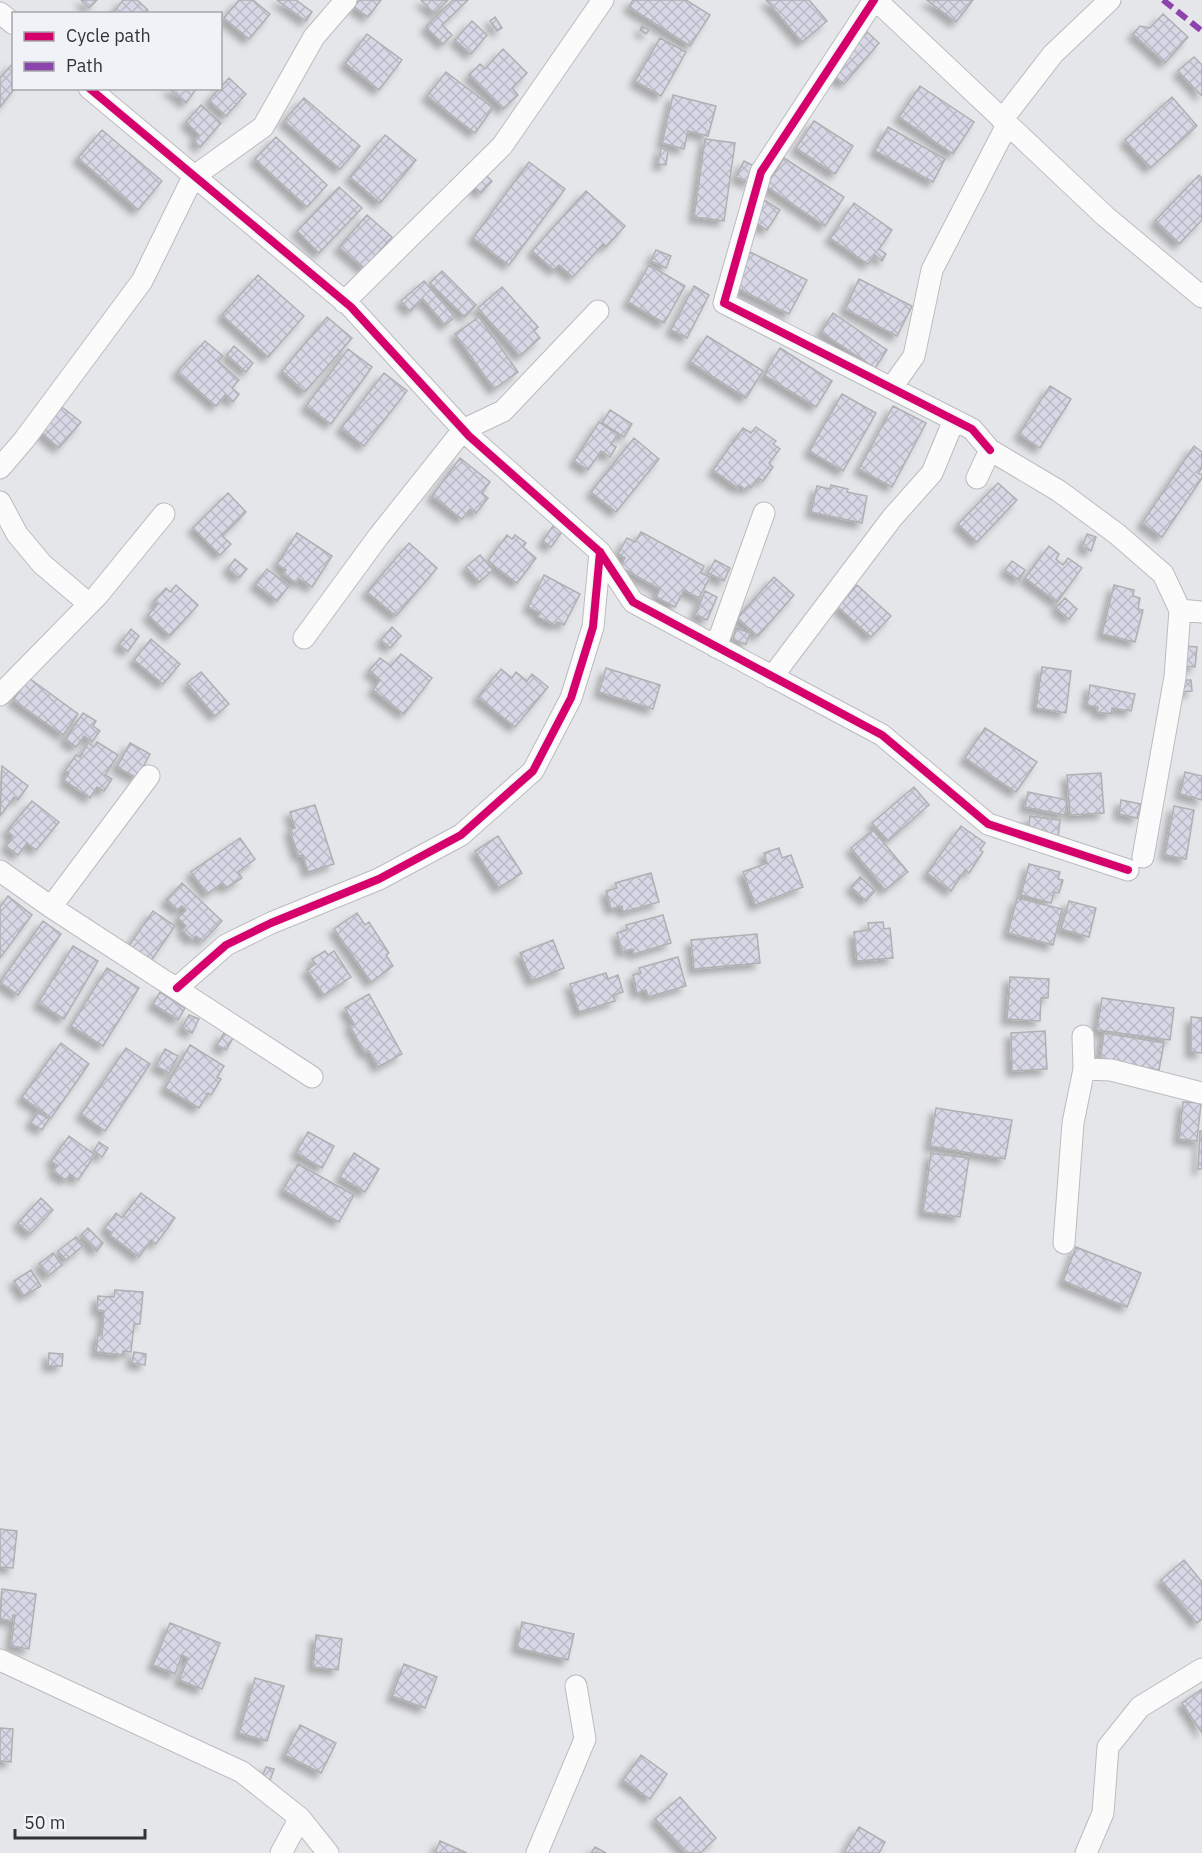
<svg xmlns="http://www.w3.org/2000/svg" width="1202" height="1853" font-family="'IBM Plex Sans',sans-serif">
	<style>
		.building { fill: url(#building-cross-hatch); stroke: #afb0b2; stroke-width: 1.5; filter: url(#shadow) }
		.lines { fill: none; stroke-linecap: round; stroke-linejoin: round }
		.minor-casing { stroke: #bbbcbe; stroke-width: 23 }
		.minor { stroke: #fbfbfc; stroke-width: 21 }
		.quiet { stroke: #8e44ad; stroke-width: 6; stroke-dasharray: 12 6; stroke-linecap: butt }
		.cycleway-casing { stroke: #f0f2f8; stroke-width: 11 }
		.cycleway { stroke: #d6006c; stroke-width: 8 }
	</style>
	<defs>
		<pattern id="building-cross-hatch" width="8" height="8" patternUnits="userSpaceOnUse" patternTransform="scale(1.5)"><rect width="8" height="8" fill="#d7d7e6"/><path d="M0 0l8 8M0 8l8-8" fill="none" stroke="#b9b9c6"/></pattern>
		<filter id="shadow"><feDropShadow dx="-5.5" dy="5.5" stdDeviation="3" flood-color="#0004"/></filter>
	</defs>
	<rect width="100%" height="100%" fill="#e5e6e9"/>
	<path class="building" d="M 81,0 L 97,0 L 89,8 Z
		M 123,0 L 137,0 L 148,10 L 145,14 L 112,14 Z
		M 239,0 L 253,0 L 270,14 L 249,39 L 224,18 Z
		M 277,0 L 296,0 L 312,12 L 306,21 Z
		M 359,0 L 381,0 L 368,17 L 354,7 Z
		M 421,0 L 448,0 L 434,13 Z
		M 453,0 L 468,0 L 442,25 L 452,35 L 443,44 L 426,27 Z
		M 633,0 L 686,0 L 710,15 L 690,46 L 629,7 Z
		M 766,0 L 809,0 L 827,21 L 802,42 Z
		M 927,0 L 973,0 L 956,22 Z
		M 1163,14 L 1188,37 L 1165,63 L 1133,34 L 1140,26 L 1150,28 Z
		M 495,17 L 502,28 L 497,31 L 490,21 Z
		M 472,21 L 487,35 L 471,54 L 455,40 Z
		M 642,26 L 649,30 L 646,34 L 640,30 Z
		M 865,30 L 879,43 L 844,84 L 830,72 Z
		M 367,34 L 402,60 L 379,90 L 345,63 Z
		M 660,38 L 686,52 L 661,96 L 635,81 Z
		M 503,49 L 527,73 L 512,88 L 518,95 L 503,109 L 469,75 L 480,64 L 485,69 Z
		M 1194,57 L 1202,65 L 1202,96 L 1178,71 Z
		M 14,62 L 14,88 L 15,88 L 0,107 L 0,78 Z
		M 446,72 L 493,108 L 475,133 L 427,96 Z
		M 229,78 L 246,94 L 226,116 L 209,100 Z
		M 920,86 L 974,122 L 953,154 L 899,117 Z
		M 168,88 L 197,88 L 186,103 Z
		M 673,95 L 716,106 L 708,136 L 688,131 L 684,149 L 662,143 Z
		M 1172,97 L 1197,126 L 1150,168 L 1125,140 Z
		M 304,98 L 360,146 L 340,169 L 284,121 Z
		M 201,105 L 221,123 L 200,147 L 194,140 L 199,135 L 186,122 Z
		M 814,121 L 853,146 L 835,174 L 796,148 Z
		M 888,127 L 945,159 L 933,182 L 875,151 Z
		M 102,130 L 162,181 L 138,210 L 78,158 Z
		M 385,135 L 416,160 L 380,203 L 350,177 Z
		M 276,137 L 327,185 L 307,207 L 255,159 Z
		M 705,139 L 735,143 L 724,221 L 694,217 Z
		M 661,148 L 668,150 L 666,165 L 658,164 Z
		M 784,158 L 844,197 L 825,226 L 766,186 Z
		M 744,161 L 756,167 L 749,183 L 736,177 Z
		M 529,162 L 565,189 L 509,265 L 473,238 Z
		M 482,172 L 492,181 L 481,193 L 470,184 Z
		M 1199,175 L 1202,178 L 1202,220 L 1179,244 L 1155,221 Z
		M 339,187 L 362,208 L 319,253 L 297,231 Z
		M 586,191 L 625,226 L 606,247 L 603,244 L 573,277 L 559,265 L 554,270 L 532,251 Z
		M 764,200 L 780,210 L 767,230 L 752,220 Z
		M 854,203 L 892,230 L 879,249 L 886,254 L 882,261 L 875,255 L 868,264 L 830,238 Z
		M 367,215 L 392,237 L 364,269 L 339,247 Z
		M 656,250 L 671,256 L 666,268 L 651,261 Z
		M 750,252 L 807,280 L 789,314 L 733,286 Z
		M 649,265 L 685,286 L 664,323 L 628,302 Z
		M 442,271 L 476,305 L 465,317 L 430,283 Z
		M 258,275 L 304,316 L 268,357 L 222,315 Z
		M 859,279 L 912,306 L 897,336 L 845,309 Z
		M 424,281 L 455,317 L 445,325 L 423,299 L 410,311 L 401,301 Z
		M 694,286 L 709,295 L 687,338 L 671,330 Z
		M 502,287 L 538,327 L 534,331 L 540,338 L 520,356 L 478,308 Z
		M 833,313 L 887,350 L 875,368 L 821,332 Z
		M 327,317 L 352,338 L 305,392 L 282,371 Z
		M 479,317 L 518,372 L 494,389 L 455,334 Z
		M 707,336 L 763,371 L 746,398 L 690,362 Z
		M 205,341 L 223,356 L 218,361 L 239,380 L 232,388 L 239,394 L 233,402 L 225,395 L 216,406 L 177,372 Z
		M 234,346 L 253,363 L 246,372 L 227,355 Z
		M 780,348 L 832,381 L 816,407 L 764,375 Z
		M 348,349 L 372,367 L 331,424 L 306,406 Z
		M 384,373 L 407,391 L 364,446 L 341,428 Z
		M 1050,386 L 1071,399 L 1040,448 L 1019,434 Z
		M 842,394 L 876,413 L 843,471 L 809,451 Z
		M 893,406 L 926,423 L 892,487 L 859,469 Z
		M 62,407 L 81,422 L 59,448 L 41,432 Z
		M 610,410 L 632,424 L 624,437 L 602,423 Z
		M 599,422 L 618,434 L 611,444 L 616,447 L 610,457 L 601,451 L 588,470 L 574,461 Z
		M 756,427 L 776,441 L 773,444 L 780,449 L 769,463 L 773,467 L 763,481 L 759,478 L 751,488 L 748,486 L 745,489 L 739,485 L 738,488 L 713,470 L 743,428 L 751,433 Z
		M 634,438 L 659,459 L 616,512 L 591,492 Z
		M 1194,446 L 1202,452 L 1202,468 L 1198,473 L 1202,475 L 1202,478 L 1162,537 L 1142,523 Z
		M 460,458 L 490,482 L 482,493 L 488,498 L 476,513 L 470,509 L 462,519 L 432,496 Z
		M 998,483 L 1017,500 L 977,542 L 958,524 Z
		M 831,485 L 848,489 L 847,492 L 867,496 L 862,523 L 811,512 L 817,486 L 830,489 Z
		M 228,493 L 246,512 L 222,536 L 231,544 L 220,555 L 193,528 Z
		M 553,526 L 562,532 L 551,547 L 543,541 Z
		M 641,532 L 704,566 L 701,573 L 710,577 L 699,598 L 684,590 L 675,607 L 656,597 L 660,589 L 620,567 L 625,558 L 618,554 L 627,538 L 635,542 Z
		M 297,533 L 332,556 L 312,587 L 299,579 L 296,583 L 283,574 L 286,570 L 277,564 Z
		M 1087,534 L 1096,537 L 1091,551 L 1082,547 Z
		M 507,535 L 512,539 L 515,535 L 526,543 L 523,547 L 536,558 L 517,583 L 488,561 Z
		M 409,543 L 437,568 L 396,616 L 367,592 Z
		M 1049,546 L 1059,554 L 1056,559 L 1063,565 L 1068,558 L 1082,568 L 1057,602 L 1025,578 Z
		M 480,555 L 493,570 L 479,582 L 466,567 Z
		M 235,559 L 247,569 L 239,578 L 228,568 Z
		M 715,560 L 730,568 L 724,581 L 708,573 Z
		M 1012,561 L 1025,570 L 1019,580 L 1005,570 Z
		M 267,569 L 289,586 L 277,601 L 255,584 Z
		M 544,575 L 580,594 L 564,625 L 557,622 L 555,625 L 538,617 L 540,613 L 528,607 Z
		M 774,577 L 794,595 L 758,636 L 737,618 Z
		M 176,585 L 198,605 L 170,636 L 148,615 L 158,604 L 154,601 L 166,588 L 170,592 Z
		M 857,585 L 891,616 L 871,637 L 838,607 Z
		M 1114,585 L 1134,590 L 1133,596 L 1140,598 L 1138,609 L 1143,610 L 1135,642 L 1102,634 Z
		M 705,591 L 717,597 L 707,620 L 695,615 Z
		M 1065,598 L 1077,609 L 1069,619 L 1056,608 Z
		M 392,627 L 401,636 L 390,648 L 381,640 Z
		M 736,628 L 750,633 L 746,644 L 733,640 Z
		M 131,629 L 139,636 L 128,651 L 119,645 Z
		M 151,639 L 180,664 L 163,684 L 134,660 Z
		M 1185,646 L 1197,647 L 1195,667 L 1183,666 Z
		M 401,654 L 432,678 L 404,714 L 373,690 L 380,680 L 369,671 L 380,658 L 391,666 Z
		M 1042,667 L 1071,671 L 1066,713 L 1036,708 Z
		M 606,668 L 660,685 L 653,709 L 599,692 Z
		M 501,669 L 512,678 L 516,672 L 527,681 L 532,674 L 548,687 L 515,727 L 478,697 Z
		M 201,672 L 229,704 L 215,716 L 187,683 Z
		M 29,678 L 78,714 L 63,735 L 13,700 Z
		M 1180,680 L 1191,680 L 1192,691 L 1180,692 Z
		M 1090,685 L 1135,694 L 1131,711 L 1112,708 L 1111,714 L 1097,712 L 1098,707 L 1087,705 Z
		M 83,713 L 96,721 L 93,726 L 100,731 L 92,742 L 84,736 L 76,747 L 65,740 Z
		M 985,728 L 1037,762 L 1016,792 L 965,758 Z
		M 97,742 L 118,755 L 105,775 L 112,779 L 104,791 L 97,787 L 90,798 L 64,780 L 69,773 L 65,771 L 76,755 L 80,757 L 88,743 L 94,747 Z
		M 130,743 L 150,754 L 137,778 L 117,767 Z
		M 2,766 L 28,786 L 18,800 L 14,797 L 0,816 Z
		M 1185,772 L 1202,776 L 1202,800 L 1180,794 Z
		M 1101,773 L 1104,813 L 1070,815 L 1067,775 Z
		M 914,787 L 929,805 L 888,841 L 872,823 Z
		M 1028,792 L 1067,800 L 1065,815 L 1025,807 Z
		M 1121,800 L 1141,804 L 1137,818 L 1119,814 Z
		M 32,801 L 59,822 L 36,850 L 27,843 L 18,855 L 6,846 L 13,836 L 7,831 Z
		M 315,805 L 334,864 L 308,872 L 303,855 L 298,856 L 290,830 L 295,828 L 290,812 Z
		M 1174,806 L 1194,810 L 1186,859 L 1165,855 Z
		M 1030,816 L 1060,820 L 1058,837 L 1028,833 Z
		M 961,826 L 985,843 L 980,850 L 983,852 L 969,873 L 965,870 L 951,891 L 927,873 Z
		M 873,830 L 908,872 L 885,890 L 851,848 Z
		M 498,836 L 522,873 L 499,888 L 475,851 Z
		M 240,838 L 255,859 L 238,872 L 242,878 L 226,888 L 222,883 L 207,894 L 191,872 Z
		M 779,848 L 782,858 L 791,855 L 803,887 L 755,905 L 743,872 L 767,863 L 764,853 Z
		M 1029,864 L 1060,872 L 1058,879 L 1063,880 L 1059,893 L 1054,892 L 1051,903 L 1021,895 Z
		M 651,873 L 659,902 L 623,912 L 622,906 L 611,909 L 606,891 L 617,888 L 615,883 Z
		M 860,877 L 875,891 L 866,901 L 851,887 Z
		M 182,883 L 222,921 L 203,941 L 196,936 L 192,940 L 182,930 L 186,926 L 178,918 L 186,910 L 182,906 L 177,910 L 166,900 Z
		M 8,896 L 32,915 L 0,958 L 0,907 Z
		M 1017,898 L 1062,909 L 1053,945 L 1008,933 Z
		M 1069,901 L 1096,908 L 1089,937 L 1061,929 Z
		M 153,911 L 175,926 L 150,962 L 128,947 Z
		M 357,913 L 365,925 L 369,922 L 389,953 L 386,955 L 393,966 L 371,982 L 334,929 Z
		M 663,915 L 671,943 L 634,954 L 632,949 L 622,952 L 617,933 L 627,930 L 626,925 Z
		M 43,921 L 61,934 L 18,995 L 0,982 Z
		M 883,922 L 884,929 L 890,928 L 893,958 L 857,961 L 854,932 L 869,930 L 868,923 Z
		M 757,934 L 760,963 L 694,969 L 691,940 Z
		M 553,940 L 564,968 L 532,981 L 520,953 Z
		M 73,946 L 98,961 L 64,1019 L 38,1003 Z
		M 325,951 L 328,955 L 334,951 L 351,977 L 324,995 L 307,970 L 315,964 L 312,959 Z
		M 678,957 L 686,986 L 648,997 L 646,990 L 637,993 L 633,975 L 641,973 L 639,968 Z
		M 107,968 L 139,988 L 103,1046 L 71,1026 Z
		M 606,973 L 608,979 L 618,975 L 623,992 L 613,995 L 615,1001 L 579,1012 L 570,984 Z
		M 1010,977 L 1049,979 L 1048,998 L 1041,998 L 1040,1021 L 1007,1019 Z
		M 160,992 L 185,1008 L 178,1020 L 153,1004 Z
		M 369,994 L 402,1054 L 378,1067 L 369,1051 L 365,1053 L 350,1026 L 354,1024 L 345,1008 Z
		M 1102,998 L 1174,1008 L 1170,1040 L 1097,1030 Z
		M 189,1015 L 199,1019 L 192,1033 L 182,1028 Z
		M 1191,1017 L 1202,1018 L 1202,1053 L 1191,1052 Z
		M 1045,1031 L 1047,1069 L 1012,1071 L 1011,1033 Z
		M 224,1033 L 233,1038 L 226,1050 L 217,1045 Z
		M 1104,1033 L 1164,1043 L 1159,1070 L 1100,1060 Z
		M 61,1043 L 89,1064 L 51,1118 L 22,1097 Z
		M 190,1045 L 224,1066 L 217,1077 L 221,1079 L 211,1095 L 208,1093 L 199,1108 L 165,1088 Z
		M 126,1048 L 150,1064 L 105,1131 L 81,1114 Z
		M 165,1049 L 178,1056 L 169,1073 L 156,1066 Z
		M 1183,1102 L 1201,1103 L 1197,1141 L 1179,1139 Z
		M 936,1108 L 1012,1120 L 1005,1159 L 930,1146 Z
		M 37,1112 L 49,1119 L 42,1130 L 31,1123 Z
		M 1200,1131 L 1202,1131 L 1202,1169 L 1198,1169 Z
		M 308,1132 L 334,1146 L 322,1168 L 296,1153 Z
		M 69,1136 L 95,1155 L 78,1180 L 70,1174 L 66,1180 L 53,1171 L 57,1165 L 51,1161 Z
		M 99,1142 L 108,1148 L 102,1157 L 94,1151 Z
		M 354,1153 L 379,1169 L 365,1192 L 340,1177 Z
		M 931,1153 L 969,1158 L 960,1217 L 923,1212 Z
		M 298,1164 L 354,1195 L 339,1222 L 283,1190 Z
		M 141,1193 L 175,1218 L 156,1244 L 151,1240 L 139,1257 L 110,1235 L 112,1233 L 105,1228 L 116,1213 L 122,1218 Z
		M 41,1198 L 53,1210 L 30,1234 L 18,1223 Z
		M 88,1228 L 103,1243 L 97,1251 L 81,1235 Z
		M 76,1237 L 83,1246 L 66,1260 L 58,1251 Z
		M 1076,1247 L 1141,1273 L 1127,1307 L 1063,1281 Z
		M 53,1253 L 62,1265 L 48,1276 L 39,1264 Z
		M 31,1270 L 41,1286 L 24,1296 L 14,1281 Z
		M 115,1290 L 143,1292 L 140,1324 L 134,1324 L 131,1352 L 123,1351 L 123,1355 L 96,1352 L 98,1334 L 102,1335 L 104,1311 L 97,1310 L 98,1296 L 114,1297 Z
		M 134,1352 L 146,1354 L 145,1365 L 132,1363 Z
		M 49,1353 L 63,1354 L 62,1366 L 48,1366 Z
		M 0,1529 L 17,1531 L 13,1568 L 0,1567 Z
		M 1184,1560 L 1202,1582 L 1202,1619 L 1197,1623 L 1161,1580 Z
		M 2,1589 L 36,1594 L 29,1649 L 11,1646 L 15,1615 L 13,1615 L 12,1621 L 0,1619 Z
		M 522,1622 L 574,1634 L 568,1660 L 517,1648 Z
		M 170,1623 L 220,1643 L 202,1689 L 179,1680 L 188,1658 L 182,1655 L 175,1674 L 153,1665 Z
		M 316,1635 L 342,1639 L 338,1670 L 313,1667 Z
		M 404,1664 L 437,1677 L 425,1708 L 392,1696 Z
		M 255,1678 L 284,1686 L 267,1741 L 239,1733 Z
		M 1202,1689 L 1202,1733 L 1182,1703 Z
		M 300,1725 L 336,1743 L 321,1773 L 285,1755 Z
		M 0,1728 L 13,1729 L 11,1762 L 0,1761 Z
		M 641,1755 L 667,1774 L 650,1799 L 623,1780 Z
		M 266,1767 L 274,1769 L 269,1783 L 261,1780 Z
		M 680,1797 L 716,1838 L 700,1853 L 686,1853 L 655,1819 Z
		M 859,1827 L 885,1842 L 879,1853 L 844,1853 Z
		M 440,1841 L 467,1853 L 435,1853 Z
		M 595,1847 L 606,1853 L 591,1853 Z"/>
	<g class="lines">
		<defs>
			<path id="minor" d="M 874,0 L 761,172 L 724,303 L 972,429 L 990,450
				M 876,0 L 1105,216 L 1202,297
				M 0,13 L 14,24
				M 89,88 L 351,307 L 469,436 L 600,552 L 633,602 L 882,735 L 988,824 L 1128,870
				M 1002,120 L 1053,54 L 1110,0
				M 344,302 L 502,146 L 603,0
				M 892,387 L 914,356 L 932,270 L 1007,125
				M 0,468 L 24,440 L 142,281 L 193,177 L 263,127 L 314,37 L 346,0
				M 977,478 L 990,450 L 1059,491 L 1117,534 L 1163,574 L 1180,610
				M 0,502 L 17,534 L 42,564 L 89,604
				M 304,638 L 378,537 L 463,430 L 503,411 L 598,311
				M 716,647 L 764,513
				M 772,677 L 892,518 L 932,473 L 954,420
				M 0,695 L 97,596 L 164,514
				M 1143,857 L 1175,677 L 1180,610 L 1202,612
				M 0,871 L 51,907 L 312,1077
				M 51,907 L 149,776
				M 177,988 L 226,945 L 271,923 L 379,879 L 461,835 L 533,771 L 571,698 L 593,627 L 600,552
				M 1084,1069 L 1111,1070 L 1202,1093
				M 1064,1243 L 1073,1123 L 1084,1069 L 1083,1036
				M 0,1660 L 242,1772 L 300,1818 L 328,1853
				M 281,1853 L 300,1818
				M 537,1853 L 585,1739 L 576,1686
				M 1086,1853 L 1103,1813 L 1108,1747 L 1140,1707 L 1202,1669"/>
		</defs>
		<use href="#minor" class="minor-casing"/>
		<use href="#minor" class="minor"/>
		<path class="quiet" d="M 1163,0 L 1202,31"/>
		<defs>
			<path id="cycleway" d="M 874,0 L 761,172 L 724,303 L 972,429 L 990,450
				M 89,88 L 351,307 L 469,436 L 600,552 L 633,602 L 882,735 L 988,824 L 1128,870
				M 177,988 L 226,945 L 271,923 L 379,879 L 461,835 L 533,771 L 571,698 L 593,627 L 600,552"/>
		</defs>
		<use href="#cycleway" class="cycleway-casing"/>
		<use href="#cycleway" class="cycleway"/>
	</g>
	<rect x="12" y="12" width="210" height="78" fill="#f0f2f8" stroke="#a4a6aa" stroke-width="1.5"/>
	<rect x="24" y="32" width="30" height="9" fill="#d6006c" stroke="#a4a6aa" stroke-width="1.5"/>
	<text x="66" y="42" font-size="18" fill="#323335">Cycle path</text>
	<rect x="24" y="62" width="30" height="9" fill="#8e44ad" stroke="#a4a6aa" stroke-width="1.5"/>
	<text x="66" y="72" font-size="18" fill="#323335">Path</text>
	<path d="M15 1829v9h130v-9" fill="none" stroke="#323335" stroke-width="3"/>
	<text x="24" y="1829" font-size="18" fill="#323335" stroke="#f0f2f8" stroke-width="4.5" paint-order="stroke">50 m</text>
</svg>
